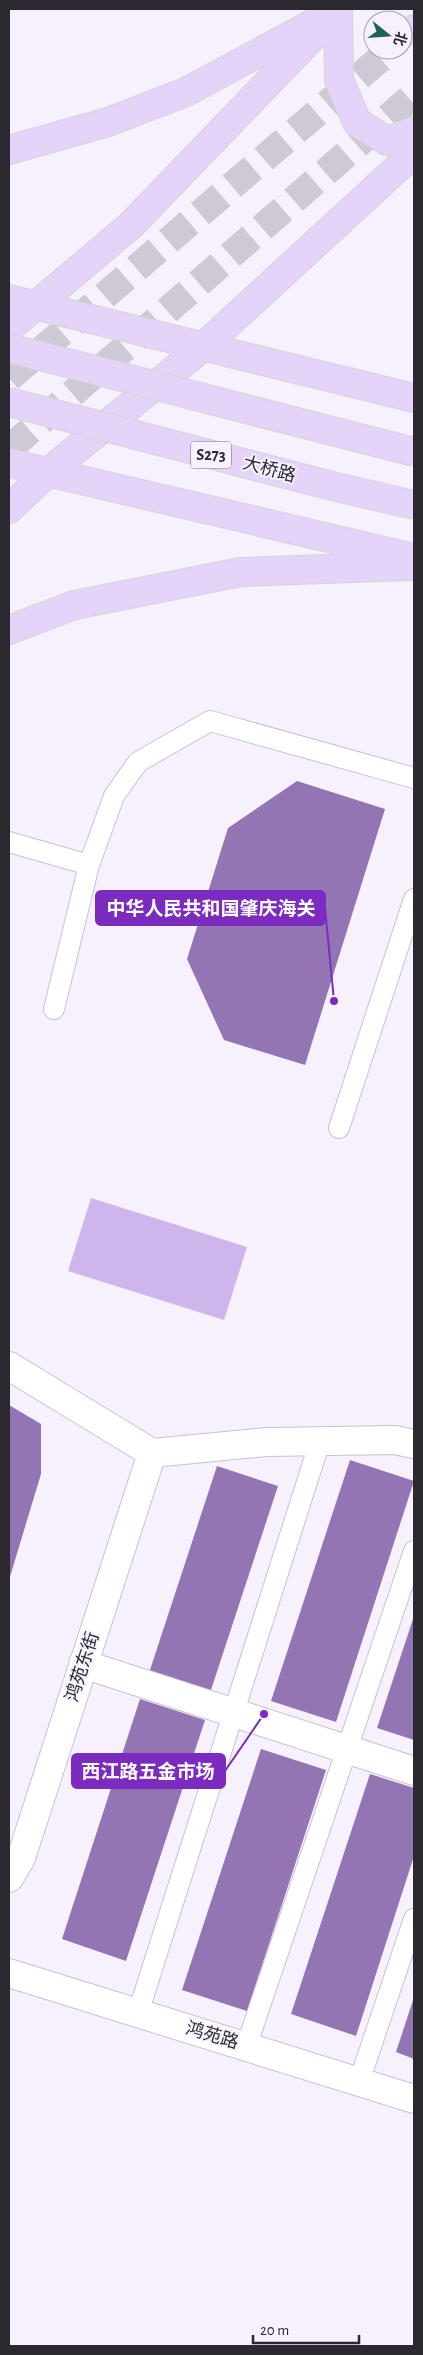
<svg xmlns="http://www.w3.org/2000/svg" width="423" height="2355" font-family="'Alegreya Sans','Noto Sans SC',sans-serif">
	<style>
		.green { fill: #ceb5eb }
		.building { fill: #9375b3 }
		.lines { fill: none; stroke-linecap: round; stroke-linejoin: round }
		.primary-tunnel { stroke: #cec9d5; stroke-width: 28; stroke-dasharray: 28 14; stroke-linecap: butt }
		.lane-casing { stroke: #c8c1d1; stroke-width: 22 }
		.street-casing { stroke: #c8c1d1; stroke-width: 30 }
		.primary-casing { stroke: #d5d4d5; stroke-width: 30 }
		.lane { stroke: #fff; stroke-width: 20 }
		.street { stroke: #fff; stroke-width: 28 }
		.primary { stroke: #e5d4f9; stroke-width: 28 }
		.primary-bridge-casing { stroke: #d5d4d5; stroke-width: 30; stroke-linecap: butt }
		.primary-bridge { stroke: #e5d4f9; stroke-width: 28 }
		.labels { text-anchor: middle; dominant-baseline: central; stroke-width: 4; stroke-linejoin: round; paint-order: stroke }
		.shield { fill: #f7f1fe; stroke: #68656d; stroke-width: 1 }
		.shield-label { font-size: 16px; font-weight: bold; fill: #2b292f }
		.street-label { font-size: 18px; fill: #2b292f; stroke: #f7f1fe }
		.leader { fill: none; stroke: #7b2cbf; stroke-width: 2 }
		.callout-dot { fill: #7b2cbf; stroke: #f7f1fe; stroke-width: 2 }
		.callout { fill: #7b2cbf; stroke: #7b2cbf; stroke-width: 2 }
		.callout-label { font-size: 19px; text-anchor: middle; font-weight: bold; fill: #fff }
	</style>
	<rect width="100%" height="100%" fill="#f7f1fe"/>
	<path class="green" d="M 91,1198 L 247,1247 L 224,1320 L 68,1271 Z"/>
	<path class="building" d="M 297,781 L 385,809 L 305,1065 L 224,1040 L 187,959 L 228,828 Z
		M 9,1405 L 41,1424 L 41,1474 L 9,1580 Z
		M 350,1460 L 414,1481 L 336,1722 L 271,1701 Z
		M 217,1466 L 278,1486 L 209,1696 L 148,1676 Z
		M 414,1616 L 414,1740 L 377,1728 Z
		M 140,1699 L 205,1720 L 126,1961 L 62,1939 Z
		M 261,1749 L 326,1770 L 247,2011 L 182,1990 Z
		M 370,1774 L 414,1788 L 414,1856 L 356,2036 L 291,2014 Z
		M 414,1997 L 414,2059 L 396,2052 Z"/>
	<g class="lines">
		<path class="primary-tunnel" d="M 9,378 L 390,50
			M 9,449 L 414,95"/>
		<defs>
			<path id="lane" d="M 9,842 L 89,865
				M 54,1009 L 89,865 L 114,796 L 138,762 L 210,721 L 414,778
				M 339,1128 L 414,899
				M 138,2013 L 320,1441
				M 246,2047 L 414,1551
				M 359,2082 L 414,1919"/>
			<path id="street" d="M 9,1366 L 152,1453 L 267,1442 L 395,1440 L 414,1444
				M 83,1664 L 414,1771
				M 9,1878 L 21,1858 L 152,1453
				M 9,1973 L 414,2099"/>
			<path id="primary" d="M 412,31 L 414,29
				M 9,150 L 108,122 L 186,92 L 338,10 L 339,80 L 357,122 L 387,141 L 414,131
				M 9,299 L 414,398
				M 9,328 L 130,226 L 319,30
				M 9,463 L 414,558
				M 9,509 L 48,472 L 204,346 L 414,153
				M 9,630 L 74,605 L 241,572 L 409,566"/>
		</defs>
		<use href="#lane" class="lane-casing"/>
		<use href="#street" class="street-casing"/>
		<use href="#primary" class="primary-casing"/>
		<use href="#lane" class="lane"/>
		<use href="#street" class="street"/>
		<use href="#primary" class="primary"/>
		<defs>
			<path id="primary-bridge" d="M 9,348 L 414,452
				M 9,402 L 332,486 L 414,505"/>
		</defs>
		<use href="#primary-bridge" class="primary-bridge-casing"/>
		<use href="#primary-bridge" class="primary-bridge"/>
	</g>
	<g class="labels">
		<rect class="shield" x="191" y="441.5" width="40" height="27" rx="4"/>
		<g class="shield-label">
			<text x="211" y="455">S273</text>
		</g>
		<g class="street-label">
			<text transform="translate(269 470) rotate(15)">大桥路</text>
			<text transform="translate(83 1667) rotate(-72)">鸿苑东街</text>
			<text transform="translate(212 2036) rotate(17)">鸿苑路</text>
		</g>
	</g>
	<path class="leader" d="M334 1001L325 908M264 1714L225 1771"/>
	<g class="callout-dot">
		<circle cx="334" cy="1001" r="5"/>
		<circle cx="264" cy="1714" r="5"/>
	</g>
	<g class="callout">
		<rect x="96" y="891" width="229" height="34" rx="5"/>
		<rect x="72" y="1754" width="153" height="34" rx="5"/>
	</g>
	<g class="callout-label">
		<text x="211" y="915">中华人民共和国肇庆海关</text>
		<text x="148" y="1778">西江路五金市场</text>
	</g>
	<rect width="423" height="2355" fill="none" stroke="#2b292f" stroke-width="20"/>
	<g transform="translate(388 35) rotate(107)"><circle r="24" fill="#f7f1fe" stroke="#a5a1ab"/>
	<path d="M0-4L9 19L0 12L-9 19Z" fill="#1f6355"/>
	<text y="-8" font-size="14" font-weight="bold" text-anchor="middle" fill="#2b292f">北</text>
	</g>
	<path d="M253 2335v8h106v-8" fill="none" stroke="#2b292f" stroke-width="2.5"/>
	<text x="260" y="2335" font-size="15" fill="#2b292f" stroke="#f7f1fe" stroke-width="4" paint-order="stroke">20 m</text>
</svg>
